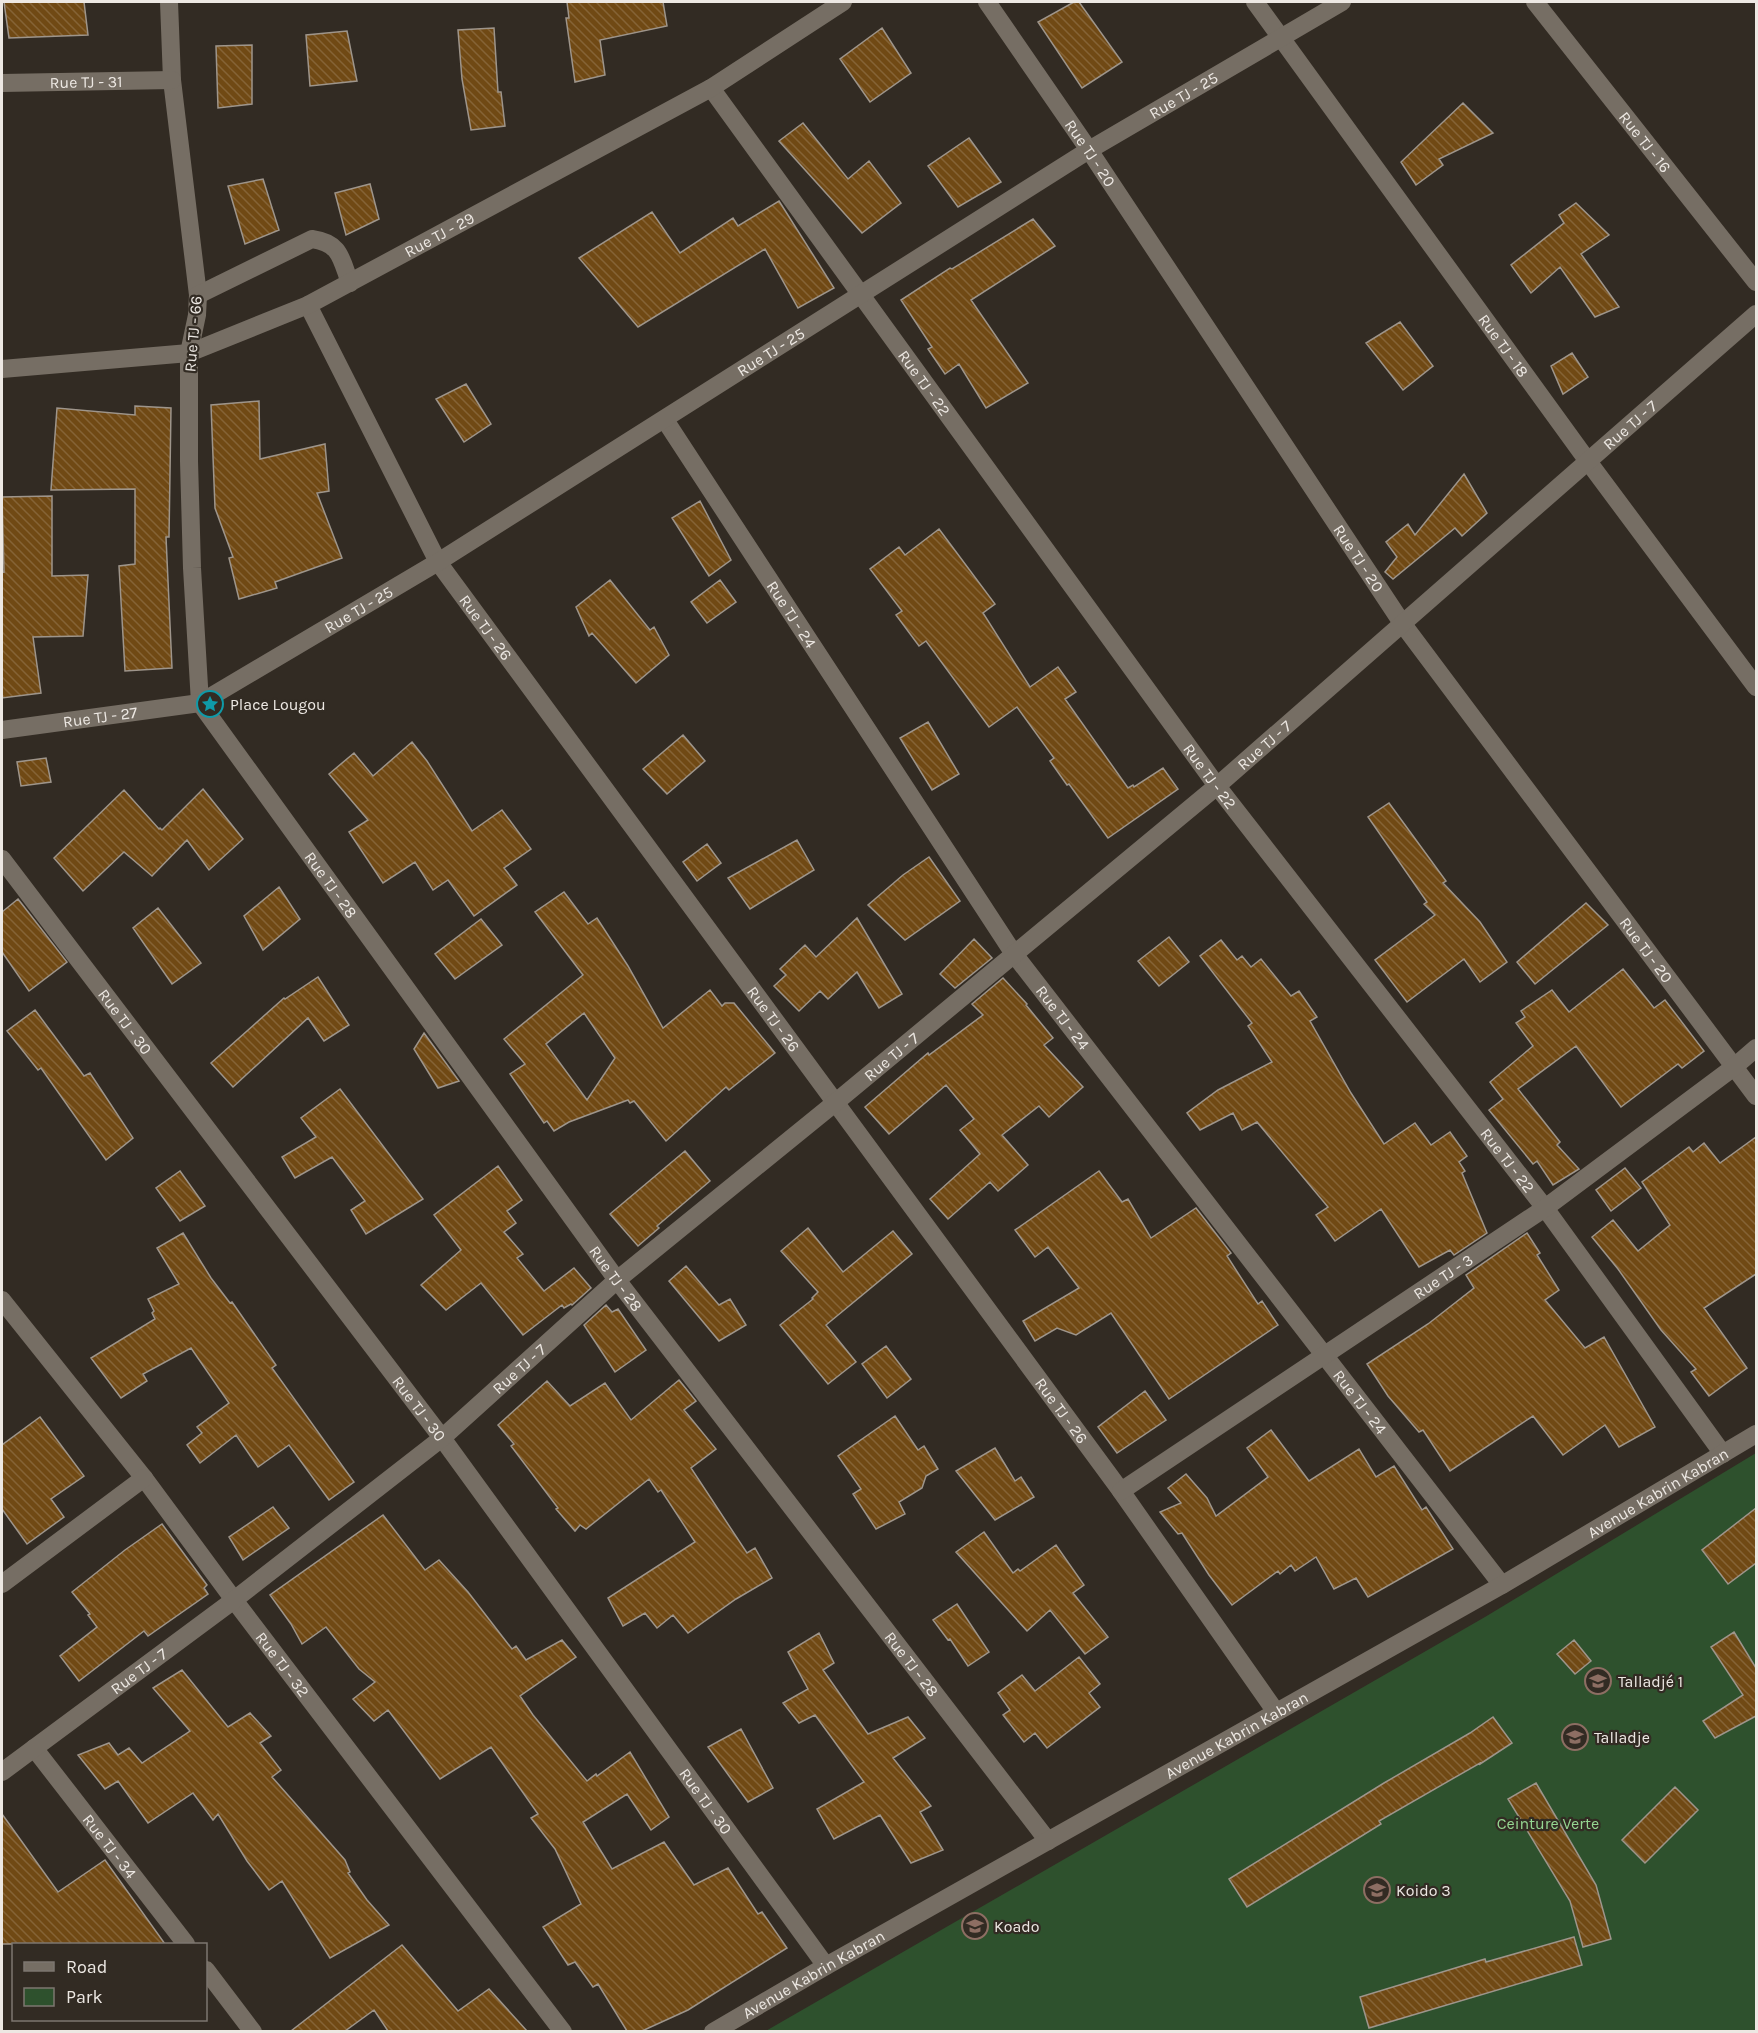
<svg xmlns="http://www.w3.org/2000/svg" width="1758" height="2033" font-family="Karla,sans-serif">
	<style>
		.park { fill: #2e512d }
		.building { fill: url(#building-back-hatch); stroke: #9e958b; stroke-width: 1.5; fill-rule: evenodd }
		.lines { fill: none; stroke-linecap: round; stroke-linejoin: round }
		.minor { stroke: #766e64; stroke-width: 18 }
		.labels { text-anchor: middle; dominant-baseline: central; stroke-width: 4.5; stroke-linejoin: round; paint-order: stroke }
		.street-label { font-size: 16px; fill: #ede8e3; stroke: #322b23 }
		.poi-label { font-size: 16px; fill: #ede8e3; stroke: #322b23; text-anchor: start }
		.park-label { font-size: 16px; fill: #95d691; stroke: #322b23 }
	</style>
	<defs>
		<pattern id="building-back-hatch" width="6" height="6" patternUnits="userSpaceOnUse" patternTransform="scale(1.5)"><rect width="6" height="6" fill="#704914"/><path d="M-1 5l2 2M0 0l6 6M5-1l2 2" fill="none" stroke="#856336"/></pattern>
	</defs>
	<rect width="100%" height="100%" fill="#322b23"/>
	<path class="park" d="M 1756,1453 L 1756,2031 L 764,2032 L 1485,1617 Z"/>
	<path class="building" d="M 4,2 L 84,2 L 88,35 L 9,38 Z
		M 567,2 L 663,2 L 667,26 L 600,40 L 605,75 L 575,82 L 566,18 L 569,18 Z
		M 1074,2 L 1079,2 L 1122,62 L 1082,88 L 1038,22 Z
		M 494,28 L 498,92 L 501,92 L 505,126 L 471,130 L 462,79 L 458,30 Z
		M 882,28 L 911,73 L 870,102 L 840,59 Z
		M 347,31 L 357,81 L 310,86 L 306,35 Z
		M 252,45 L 252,104 L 218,108 L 216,46 Z
		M 1463,103 L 1493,133 L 1439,159 L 1443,165 L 1416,185 L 1401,162 Z
		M 803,123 L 848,179 L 869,161 L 901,203 L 862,233 L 779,141 Z
		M 969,138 L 1001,182 L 958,207 L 928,166 Z
		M 263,179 L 279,230 L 245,244 L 228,186 Z
		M 370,184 L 379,219 L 346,235 L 335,193 Z
		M 779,201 L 834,288 L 798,308 L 765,249 L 638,327 L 579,258 L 652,212 L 680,253 L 733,218 L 738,226 Z
		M 1576,203 L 1609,235 L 1581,254 L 1619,307 L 1595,317 L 1560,267 L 1531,293 L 1511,265 L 1564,223 L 1559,215 Z
		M 1033,219 L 1055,246 L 971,300 L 1028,383 L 986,408 L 959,364 L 945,374 L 928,349 L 932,347 L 901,300 L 950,268 L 952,269 Z
		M 1400,322 L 1433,366 L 1403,390 L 1366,343 Z
		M 1572,353 L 1588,377 L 1563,394 L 1551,366 Z
		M 466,384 L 491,424 L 464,442 L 436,399 Z
		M 259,401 L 260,459 L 325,444 L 329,491 L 317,493 L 342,558 L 275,582 L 277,588 L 239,599 L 229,558 L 233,557 L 215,508 L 211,405 Z
		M 135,406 L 171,408 L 169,537 L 166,537 L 172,668 L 125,671 L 119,566 L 135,564 L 135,489 L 51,490 L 57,408 L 135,415 Z
		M 1464,474 L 1487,513 L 1462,536 L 1455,528 L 1393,579 L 1385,572 L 1397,557 L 1386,542 L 1408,524 L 1415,535 Z
		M 52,496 L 52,576 L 88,575 L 83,636 L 33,637 L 41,693 L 2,698 L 2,571 L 4,572 L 2,497 Z
		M 700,501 L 731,560 L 709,576 L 672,518 Z
		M 939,529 L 995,604 L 983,613 L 1030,687 L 1058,667 L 1076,692 L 1065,699 L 1128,788 L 1133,785 L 1134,787 L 1163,768 L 1178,789 L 1108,838 L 1069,784 L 1067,785 L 1050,761 L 1054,758 L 1017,707 L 989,727 L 926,641 L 919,646 L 896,615 L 902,611 L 870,569 L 899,547 L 905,555 Z
		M 610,580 L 650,630 L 654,627 L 669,655 L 636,683 L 592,633 L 589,636 L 576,607 Z
		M 720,580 L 736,602 L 707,623 L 691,602 Z
		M 928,722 L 959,774 L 932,790 L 900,738 Z
		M 683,735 L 705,761 L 667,794 L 643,769 Z
		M 412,742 L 427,761 L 472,831 L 502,810 L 531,849 L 504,868 L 517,885 L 474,916 L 448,880 L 433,890 L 415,862 L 383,883 L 349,832 L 368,820 L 329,774 L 354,753 L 373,776 Z
		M 46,758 L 51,782 L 21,786 L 17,762 Z
		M 203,789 L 243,839 L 209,870 L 187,840 L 152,876 L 124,852 L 83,891 L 54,858 L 124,790 L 159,829 L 160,828 L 162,830 Z
		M 1389,803 L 1446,881 L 1443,883 L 1480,922 L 1507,962 L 1480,982 L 1464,959 L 1407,1002 L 1375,960 L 1435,915 L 1424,904 L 1427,902 L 1368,817 Z
		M 797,840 L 814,870 L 750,909 L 728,878 Z
		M 707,844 L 721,863 L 697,881 L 683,862 Z
		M 929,857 L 960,901 L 905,940 L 868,905 L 903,875 Z
		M 279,887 L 300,919 L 263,950 L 244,916 Z
		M 564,892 L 588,924 L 597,918 L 628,966 L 663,1028 L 710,990 L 722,1006 L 725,1003 L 734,1003 L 775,1053 L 729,1090 L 726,1087 L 666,1141 L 634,1101 L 630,1103 L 628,1100 L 569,1122 L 554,1131 L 547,1121 L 544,1123 L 510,1074 L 525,1064 L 504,1039 L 583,975 L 535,912 ZM 584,1013 L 615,1058 L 587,1100 L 546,1044 Z
		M 18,899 L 67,962 L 29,991 L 2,952 L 2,912 Z
		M 1586,903 L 1608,925 L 1535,984 L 1517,962 Z
		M 158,908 L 201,963 L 172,984 L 133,928 Z
		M 857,918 L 902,994 L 879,1008 L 857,972 L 828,999 L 820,991 L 799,1011 L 774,986 L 786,975 L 780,969 L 805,945 L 816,957 Z
		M 481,919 L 502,945 L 455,979 L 435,954 Z
		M 1169,937 L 1189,962 L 1159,986 L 1138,961 Z
		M 974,939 L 992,958 L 955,988 L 940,974 Z
		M 1221,940 L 1237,960 L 1242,956 L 1251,967 L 1261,959 L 1291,996 L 1299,991 L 1317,1017 L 1310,1021 L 1351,1093 L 1384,1144 L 1415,1123 L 1431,1145 L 1450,1132 L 1467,1156 L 1459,1162 L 1465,1171 L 1462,1173 L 1487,1233 L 1454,1255 L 1450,1250 L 1419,1267 L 1381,1209 L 1335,1241 L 1316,1215 L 1328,1207 L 1257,1122 L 1242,1130 L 1233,1113 L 1200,1130 L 1187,1113 L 1218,1090 L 1272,1062 L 1248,1026 L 1252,1023 L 1200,956 Z
		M 1623,969 L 1654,1008 L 1665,1000 L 1704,1051 L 1682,1068 L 1678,1064 L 1621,1107 L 1576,1046 L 1518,1089 L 1560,1142 L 1557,1145 L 1579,1169 L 1553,1185 L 1537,1161 L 1533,1164 L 1489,1110 L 1503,1099 L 1490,1082 L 1533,1046 L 1516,1023 L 1525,1017 L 1521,1011 L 1552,990 L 1569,1012 Z
		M 318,977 L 349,1025 L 324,1041 L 308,1018 L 233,1087 L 211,1063 L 284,998 L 285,999 Z
		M 1003,978 L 1027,1004 L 1026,1005 L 1053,1038 L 1044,1045 L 1083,1087 L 1049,1117 L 1039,1106 L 1002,1135 L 1028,1165 L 998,1191 L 990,1182 L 948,1219 L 930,1199 L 980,1154 L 960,1130 L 974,1119 L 946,1085 L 889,1134 L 865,1107 L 928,1053 L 929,1055 L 983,1015 L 972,1004 Z
		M 35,1010 L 84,1076 L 90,1073 L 133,1138 L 106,1160 L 41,1068 L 38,1070 L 7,1031 Z
		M 424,1033 L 459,1081 L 438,1088 L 414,1049 Z
		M 340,1089 L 423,1199 L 366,1234 L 351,1210 L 365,1201 L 332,1157 L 295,1178 L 282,1157 L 316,1137 L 301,1118 Z
		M 1756,1137 L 1756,1274 L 1704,1308 L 1747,1368 L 1709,1396 L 1691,1372 L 1696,1369 L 1661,1330 L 1618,1269 L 1592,1237 L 1613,1220 L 1638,1251 L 1670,1225 L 1642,1182 L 1689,1147 L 1693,1152 L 1704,1143 L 1720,1163 Z
		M 685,1151 L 710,1181 L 657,1226 L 659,1228 L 638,1246 L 610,1214 Z
		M 498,1166 L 522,1200 L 507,1211 L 516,1223 L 504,1232 L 523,1254 L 517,1258 L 544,1291 L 574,1268 L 591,1288 L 572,1305 L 571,1304 L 564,1308 L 562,1305 L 523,1335 L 481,1283 L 446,1310 L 421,1285 L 461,1250 L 434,1215 Z
		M 1625,1168 L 1641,1188 L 1611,1211 L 1596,1190 Z
		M 180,1171 L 205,1206 L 180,1221 L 156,1188 Z
		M 1099,1171 L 1122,1202 L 1128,1199 L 1151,1238 L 1196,1208 L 1231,1253 L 1227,1256 L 1258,1304 L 1262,1301 L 1278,1325 L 1169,1399 L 1111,1313 L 1076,1335 L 1057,1328 L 1035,1341 L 1023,1321 L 1079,1288 L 1048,1247 L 1035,1257 L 1015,1230 Z
		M 808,1228 L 843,1272 L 893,1231 L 912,1254 L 826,1325 L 856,1362 L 828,1384 L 780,1325 L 813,1299 L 812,1298 L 818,1292 L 781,1251 Z
		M 183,1233 L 211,1278 L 230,1303 L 232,1302 L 276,1365 L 272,1368 L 354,1482 L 329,1500 L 289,1445 L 258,1467 L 236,1435 L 200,1463 L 187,1445 L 202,1433 L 197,1427 L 229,1403 L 191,1348 L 143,1374 L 147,1381 L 121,1398 L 91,1358 L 155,1319 L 152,1313 L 154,1311 L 148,1299 L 179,1284 L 157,1248 Z
		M 1527,1233 L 1540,1253 L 1537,1255 L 1559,1290 L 1545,1300 L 1585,1348 L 1604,1337 L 1655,1427 L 1619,1447 L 1605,1425 L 1563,1455 L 1533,1416 L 1450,1471 L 1423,1430 L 1419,1432 L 1388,1396 L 1367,1364 L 1428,1324 L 1474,1288 L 1466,1275 Z
		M 686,1266 L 719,1305 L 730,1299 L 746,1325 L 719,1341 L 669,1281 Z
		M 606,1305 L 612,1312 L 618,1309 L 646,1350 L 615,1372 L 584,1325 Z
		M 886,1346 L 911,1379 L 887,1398 L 862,1364 Z
		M 679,1380 L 696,1401 L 684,1410 L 716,1449 L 691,1468 L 747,1553 L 755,1548 L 772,1578 L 736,1599 L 688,1633 L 673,1615 L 657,1628 L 645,1613 L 623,1626 L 608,1598 L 695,1542 L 661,1490 L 658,1492 L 649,1479 L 586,1529 L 580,1525 L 575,1531 L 556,1509 L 558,1508 L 511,1446 L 514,1444 L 498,1425 L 547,1381 L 570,1406 L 605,1383 L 631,1420 Z
		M 1145,1391 L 1166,1420 L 1117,1453 L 1098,1427 Z
		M 895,1416 L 918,1450 L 924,1446 L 938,1469 L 926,1476 L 922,1488 L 899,1502 L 905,1514 L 876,1529 L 853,1494 L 861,1489 L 838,1456 Z
		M 40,1417 L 84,1476 L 51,1499 L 64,1517 L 27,1544 L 2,1509 L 2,1445 Z
		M 1271,1430 L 1309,1481 L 1359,1449 L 1376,1477 L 1394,1466 L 1422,1510 L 1426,1507 L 1453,1549 L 1368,1597 L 1356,1578 L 1334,1589 L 1316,1557 L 1295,1571 L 1291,1565 L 1280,1574 L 1278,1571 L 1232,1605 L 1209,1575 L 1182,1533 L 1178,1534 L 1160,1512 L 1181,1503 L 1168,1488 L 1186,1474 L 1207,1498 L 1216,1516 L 1268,1477 L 1247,1448 Z
		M 995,1448 L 1015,1481 L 1021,1477 L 1034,1497 L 995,1520 L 956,1471 Z
		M 273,1507 L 289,1528 L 243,1560 L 229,1537 Z
		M 1756,1508 L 1756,1563 L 1728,1584 L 1702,1550 Z
		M 383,1515 L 425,1570 L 439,1560 L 468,1592 L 512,1649 L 516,1646 L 526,1660 L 562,1640 L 576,1657 L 520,1696 L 533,1715 L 587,1781 L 596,1774 L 597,1776 L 630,1752 L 669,1817 L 651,1830 L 627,1794 L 583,1822 L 612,1869 L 664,1842 L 694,1885 L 728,1868 L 758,1914 L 762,1912 L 787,1948 L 688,2010 L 642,2031 L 627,2031 L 598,1984 L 593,1987 L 575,1962 L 568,1965 L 543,1927 L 581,1904 L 555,1849 L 531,1818 L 538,1814 L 491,1747 L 440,1779 L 388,1710 L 374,1721 L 353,1699 L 375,1682 L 359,1669 L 326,1627 L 302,1644 L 291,1624 L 270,1595 Z
		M 162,1524 L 207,1585 L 204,1588 L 208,1594 L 148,1636 L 144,1631 L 79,1681 L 60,1656 L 97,1627 L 88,1615 L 90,1614 L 72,1592 L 125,1550 Z
		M 984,1532 L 1013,1573 L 1018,1569 L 1020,1571 L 1056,1545 L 1084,1585 L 1073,1593 L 1108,1637 L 1085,1654 L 1050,1610 L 1027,1631 L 956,1552 Z
		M 957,1604 L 989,1652 L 968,1666 L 950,1639 L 948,1640 L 933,1620 Z
		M 1734,1632 L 1756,1668 L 1756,1716 L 1715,1738 L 1703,1721 L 1743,1695 L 1711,1647 Z
		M 819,1633 L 834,1663 L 823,1670 L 868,1734 L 908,1717 L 925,1738 L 893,1758 L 931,1806 L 920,1812 L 943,1850 L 911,1863 L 880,1815 L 834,1839 L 817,1809 L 864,1782 L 815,1715 L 799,1723 L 783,1703 L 808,1689 L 788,1652 Z
		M 1574,1640 L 1591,1661 L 1575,1674 L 1557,1654 Z
		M 1079,1657 L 1100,1684 L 1089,1693 L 1100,1707 L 1047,1748 L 1035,1733 L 1024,1742 L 1003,1715 L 1010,1710 L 998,1693 L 1022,1675 L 1035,1691 Z
		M 182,1670 L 228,1727 L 250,1713 L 271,1736 L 260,1743 L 281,1770 L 272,1777 L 345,1860 L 350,1872 L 348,1873 L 367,1900 L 389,1925 L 330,1958 L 282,1881 L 269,1890 L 247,1861 L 218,1814 L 213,1820 L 193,1793 L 148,1823 L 118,1781 L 105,1789 L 78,1755 L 109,1743 L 118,1755 L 129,1748 L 142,1763 L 190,1731 L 153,1688 Z
		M 1493,1717 L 1512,1743 L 1480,1764 L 1480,1763 L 1379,1821 L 1381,1824 L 1247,1907 L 1229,1879 L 1384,1783 L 1470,1733 Z
		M 741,1729 L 773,1788 L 748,1802 L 708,1747 Z
		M 1536,1783 L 1596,1885 L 1611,1939 L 1583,1947 L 1570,1901 L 1508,1799 Z
		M 1675,1787 L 1698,1810 L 1645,1863 L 1622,1840 Z
		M 2,1814 L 58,1892 L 105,1860 L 165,1944 L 2,1944 Z
		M 1574,1937 L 1582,1965 L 1369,2028 L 1360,1997 L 1485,1959 L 1486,1962 Z
		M 402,1945 L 458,2011 L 489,1989 L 527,2031 L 388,2031 L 374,2010 L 345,2031 L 291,2031 Z"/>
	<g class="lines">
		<g class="minor">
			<path d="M 169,2 L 172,80 L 198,295 L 197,315 L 189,353 L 189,461 L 192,568 L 200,703"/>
			<path id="s1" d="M 987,2 L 1089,150 L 1402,623 L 1756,1096"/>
			<path id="s2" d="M 1255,2 L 1587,460 L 1756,687"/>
			<path id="s3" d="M 1535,2 L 1756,282"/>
			<path id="s4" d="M 2,83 L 172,80"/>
			<path id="s5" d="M 711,88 L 1217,786 L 1545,1208 L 1723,1454"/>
			<path d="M 198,295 L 312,239 C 341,243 341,259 350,283"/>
			<path id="s6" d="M 308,305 L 438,562 L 1121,1491 L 1276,1712"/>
			<path id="s7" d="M 2,369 L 189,353 L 308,305 L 711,88 L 843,2"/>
			<path id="s8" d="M 665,420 L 1014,954 L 1502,1585"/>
			<path id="s9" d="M 200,703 L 617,1280 L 1048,1841"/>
			<path id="s10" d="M 2,730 L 200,703 L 438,562 L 1089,150 L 1342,2"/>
			<path id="s11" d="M 2,859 L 442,1438 L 826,1966"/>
			<path id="s12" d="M 2,1300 L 144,1478 L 234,1600 L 563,2032"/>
			<path id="s13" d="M 1121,1491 L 1545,1208 L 1734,1067 L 1756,1048"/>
			<path d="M 2,1584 L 144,1478"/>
			<path id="s14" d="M 34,1748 L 186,1944"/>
			<path id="s15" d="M 2,1772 L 234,1600 L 442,1438 L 617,1280 L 836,1102 L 1217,786 L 1756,314"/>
			<path d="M 206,1970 L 253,2032"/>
			<path id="s16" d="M 713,2032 L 826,1966 L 1502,1585 L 1756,1434"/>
		</g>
	</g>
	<defs>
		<symbol id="sight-ring" viewBox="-11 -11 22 22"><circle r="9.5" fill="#322b23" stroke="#0f9aa8" stroke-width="1.5"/><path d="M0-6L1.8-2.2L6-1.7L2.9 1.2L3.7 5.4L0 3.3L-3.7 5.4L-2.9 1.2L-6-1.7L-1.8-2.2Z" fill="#0f9aa8"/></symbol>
		<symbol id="school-ring" viewBox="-11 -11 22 22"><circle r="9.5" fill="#322b23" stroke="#8d6e63" stroke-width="1.5"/><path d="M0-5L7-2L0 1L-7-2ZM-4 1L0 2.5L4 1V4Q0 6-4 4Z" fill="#8d6e63"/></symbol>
	</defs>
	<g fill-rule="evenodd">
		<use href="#sight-ring" x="195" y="689" width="30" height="30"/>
		<use href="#school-ring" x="1583" y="1666" width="30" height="30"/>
		<use href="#school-ring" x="1560" y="1722" width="30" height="30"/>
		<use href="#school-ring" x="1362" y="1875" width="30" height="30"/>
		<use href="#school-ring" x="960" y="1911" width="30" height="30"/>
	</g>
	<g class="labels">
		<g class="street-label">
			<text stroke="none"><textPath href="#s4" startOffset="84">Rue TJ - 31</textPath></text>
			<text stroke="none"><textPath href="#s10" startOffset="1356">Rue TJ - 25</textPath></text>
			<text stroke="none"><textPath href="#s3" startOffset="178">Rue TJ - 16</textPath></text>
			<text stroke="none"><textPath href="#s1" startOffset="183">Rue TJ - 20</textPath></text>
			<text stroke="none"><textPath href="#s7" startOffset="465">Rue TJ - 29</textPath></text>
			<text transform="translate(193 334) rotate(-85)">Rue TJ - 66</text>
			<text stroke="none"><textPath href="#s2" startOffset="424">Rue TJ - 18</textPath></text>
			<text stroke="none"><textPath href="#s10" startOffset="870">Rue TJ - 25</textPath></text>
			<text stroke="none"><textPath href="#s5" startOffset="364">Rue TJ - 22</textPath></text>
			<text stroke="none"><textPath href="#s15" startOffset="2114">Rue TJ - 7</textPath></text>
			<text stroke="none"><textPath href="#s1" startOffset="669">Rue TJ - 20</textPath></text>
			<text stroke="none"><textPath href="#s10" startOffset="384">Rue TJ - 25</textPath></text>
			<text stroke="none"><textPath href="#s8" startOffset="232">Rue TJ - 24</textPath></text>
			<text stroke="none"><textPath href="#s6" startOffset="369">Rue TJ - 26</textPath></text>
			<text stroke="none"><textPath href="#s10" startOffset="99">Rue TJ - 27</textPath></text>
			<text stroke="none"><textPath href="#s15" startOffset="1628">Rue TJ - 7</textPath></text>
			<text stroke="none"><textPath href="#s5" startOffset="850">Rue TJ - 22</textPath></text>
			<text stroke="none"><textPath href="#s9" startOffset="224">Rue TJ - 28</textPath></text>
			<text stroke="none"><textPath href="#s1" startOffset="1155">Rue TJ - 20</textPath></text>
			<text stroke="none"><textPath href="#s8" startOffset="718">Rue TJ - 24</textPath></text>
			<text stroke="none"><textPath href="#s6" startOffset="855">Rue TJ - 26</textPath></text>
			<text stroke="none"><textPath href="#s11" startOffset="204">Rue TJ - 30</textPath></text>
			<text stroke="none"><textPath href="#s15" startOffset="1142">Rue TJ - 7</textPath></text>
			<text stroke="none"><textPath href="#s5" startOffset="1336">Rue TJ - 22</textPath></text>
			<text stroke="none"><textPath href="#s13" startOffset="387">Rue TJ - 3</textPath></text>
			<text stroke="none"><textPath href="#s9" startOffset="710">Rue TJ - 28</textPath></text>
			<text stroke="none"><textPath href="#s15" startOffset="656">Rue TJ - 7</textPath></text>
			<text stroke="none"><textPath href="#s8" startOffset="1204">Rue TJ - 24</textPath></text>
			<text stroke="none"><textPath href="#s11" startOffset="690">Rue TJ - 30</textPath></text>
			<text stroke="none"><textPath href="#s6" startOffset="1341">Rue TJ - 26</textPath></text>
			<text stroke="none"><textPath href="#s16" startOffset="1088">Avenue Kabrin Kabran</textPath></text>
			<text stroke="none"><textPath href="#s9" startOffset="1196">Rue TJ - 28</textPath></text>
			<text stroke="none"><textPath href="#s12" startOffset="460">Rue TJ - 32</textPath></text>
			<text stroke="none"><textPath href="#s15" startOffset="170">Rue TJ - 7</textPath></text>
			<text stroke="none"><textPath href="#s16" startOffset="602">Avenue Kabrin Kabran</textPath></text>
			<text stroke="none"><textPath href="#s11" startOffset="1176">Rue TJ - 30</textPath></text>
			<text stroke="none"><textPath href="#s14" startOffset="124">Rue TJ - 34</textPath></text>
			<text stroke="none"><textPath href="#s16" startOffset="116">Avenue Kabrin Kabran</textPath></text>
		</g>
		<g class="poi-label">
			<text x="230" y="704">Place Lougou</text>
			<text x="1618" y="1681">Talladjé 1</text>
			<text x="1594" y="1737">Talladje</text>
			<text x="1396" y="1890">Koido 3</text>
			<text x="994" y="1926">Koado</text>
		</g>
		<g class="park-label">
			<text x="1548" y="1823">Ceinture Verte</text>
		</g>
	</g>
	<rect width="1758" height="2033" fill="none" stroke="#ede8e3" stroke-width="6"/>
	<rect x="12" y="1943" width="195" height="78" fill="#322b23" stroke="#7d7770" stroke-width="1.5"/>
	<rect x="24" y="1962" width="30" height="9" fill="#766e64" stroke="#7d7770" stroke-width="1.5"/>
	<text x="66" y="1973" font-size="18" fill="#ede8e3">Road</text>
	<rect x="24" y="1988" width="30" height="18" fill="#2e512d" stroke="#7d7770" stroke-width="1.5"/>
	<text x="66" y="2003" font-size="18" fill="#ede8e3">Park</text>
</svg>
